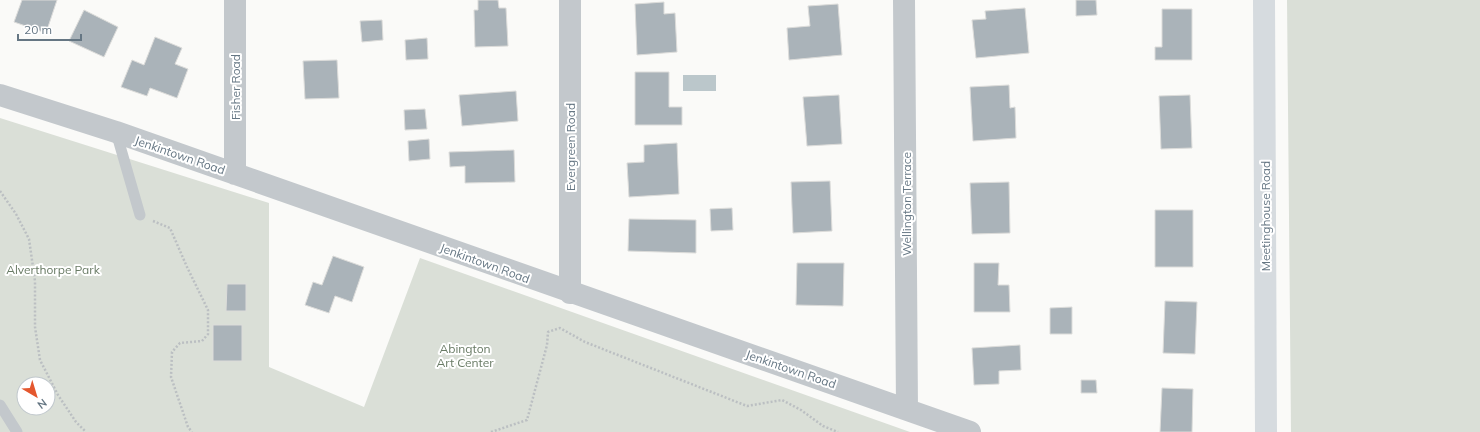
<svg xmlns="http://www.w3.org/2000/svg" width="1480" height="432" font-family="Mulish,sans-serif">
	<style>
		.green { fill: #dadfd7; fill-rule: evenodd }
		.water { fill: #bbc7cb }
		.building { fill: #aab3b9; stroke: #dcdcda }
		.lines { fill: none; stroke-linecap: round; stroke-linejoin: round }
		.path { stroke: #bbbfc2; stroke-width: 2.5; stroke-dasharray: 2 2; stroke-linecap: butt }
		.lane { stroke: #c3c8cc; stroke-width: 11 }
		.street { stroke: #c3c8cc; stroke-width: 22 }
		.secondary { stroke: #d6dbdf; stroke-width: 22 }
		.labels { text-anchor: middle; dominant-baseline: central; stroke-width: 4; stroke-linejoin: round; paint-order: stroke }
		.street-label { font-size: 12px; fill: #657683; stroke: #fff }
		.park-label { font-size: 12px; fill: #687a64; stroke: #fff }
	</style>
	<rect width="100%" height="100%" fill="#fafaf8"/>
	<path class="green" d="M 1287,0 L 1480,0 L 1480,432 L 1291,432 Z
		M 0,118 L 269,203 L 269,367 L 364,407 L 420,258 L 910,432 L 0,432 ZM 24,384 L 48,384 L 48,408 L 24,408 Z"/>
	<path class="water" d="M 683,75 L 716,75 L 716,91 L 683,91 Z"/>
	<path class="building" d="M 22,0 L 57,0 L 46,33 L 14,22 Z
		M 478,0 L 498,0 L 499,8 L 506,8 L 508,46 L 475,47 L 474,10 L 478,10 Z
		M 1076,0 L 1096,0 L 1097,15 L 1076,16 Z
		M 664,2 L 664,14 L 675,13 L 677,52 L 637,55 L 635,4 Z
		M 838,4 L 842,55 L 789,60 L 787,28 L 810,26 L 808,6 Z
		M 1025,8 L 1029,53 L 976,58 L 972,20 L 986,19 L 985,11 Z
		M 1162,9 L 1192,9 L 1192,60 L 1155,60 L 1155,47 L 1162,47 Z
		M 84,10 L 118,27 L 104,57 L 69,41 Z
		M 382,20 L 383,40 L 362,42 L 360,21 Z
		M 155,37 L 182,48 L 175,64 L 188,69 L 177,98 L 150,88 L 147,96 L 121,87 L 132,60 L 144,65 Z
		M 427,38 L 428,59 L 406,60 L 405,40 Z
		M 337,60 L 339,98 L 305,99 L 303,61 Z
		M 635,72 L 669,72 L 669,107 L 682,107 L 682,125 L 635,125 Z
		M 1009,85 L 1010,108 L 1015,107 L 1016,138 L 973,141 L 970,87 Z
		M 516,91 L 518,121 L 462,126 L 459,95 Z
		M 839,95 L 842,144 L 807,146 L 803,97 Z
		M 1190,95 L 1192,148 L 1161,149 L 1159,96 Z
		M 425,109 L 427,129 L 405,130 L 404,110 Z
		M 429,139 L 430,159 L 409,161 L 408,141 Z
		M 677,143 L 679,194 L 629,197 L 627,163 L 644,162 L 644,145 Z
		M 514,150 L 515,182 L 465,183 L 465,166 L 450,167 L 449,152 Z
		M 830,181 L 832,231 L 793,233 L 791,182 Z
		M 1009,182 L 1010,233 L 972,234 L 970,183 Z
		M 732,208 L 733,230 L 711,231 L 710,209 Z
		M 1155,210 L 1193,210 L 1193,267 L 1155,267 Z
		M 629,219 L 696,220 L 696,253 L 628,251 Z
		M 333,256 L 364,267 L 352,302 L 335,296 L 329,313 L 305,305 L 313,282 L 322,285 Z
		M 797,263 L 844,263 L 843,306 L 796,305 Z
		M 974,263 L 999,263 L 998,285 L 1009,285 L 1010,312 L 974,312 Z
		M 227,284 L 246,284 L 246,311 L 226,311 Z
		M 1165,301 L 1197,302 L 1195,354 L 1163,353 Z
		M 1072,307 L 1072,334 L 1050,334 L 1050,308 Z
		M 213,325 L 242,325 L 242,361 L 213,361 Z
		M 1020,345 L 1021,370 L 999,371 L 999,384 L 974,385 L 972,348 Z
		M 1081,380 L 1096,380 L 1097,393 L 1081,393 Z
		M 1162,388 L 1193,389 L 1192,432 L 1160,432 Z"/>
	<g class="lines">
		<path class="path" d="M 0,191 L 16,214 L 29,239 L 35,281 L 35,327 L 40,360 L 58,395 L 76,422 L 86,432
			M 153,221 L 170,228 L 187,267 L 208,310 L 208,334 L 202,341 L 180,343 L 172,352 L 171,377 L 188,427 L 192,432
			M 491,432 L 527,420 L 547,345 L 548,332 L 560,328 L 585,342 L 747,406 L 782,400 L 801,410 L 823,426 L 838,432"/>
		<path class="lane" d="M 116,132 L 140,215
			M 0,405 L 17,432"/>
		<path class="street" d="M 570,0 L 570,293
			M 904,0 L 907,409
			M 0,95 L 116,132 L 970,432
			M 235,174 L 235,0"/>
		<path class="secondary" d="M 1264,0 L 1266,432"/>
	</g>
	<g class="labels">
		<g class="street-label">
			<text transform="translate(235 87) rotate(-90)">Fisher Road</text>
			<text transform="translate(570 147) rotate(-90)">Evergreen Road</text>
			<text transform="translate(180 155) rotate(19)">Jenkintown Road</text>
			<text transform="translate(906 204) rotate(-90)">Wellington Terrace</text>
			<text transform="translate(1265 216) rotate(-90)">Meetinghouse Road</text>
			<text transform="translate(485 263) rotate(20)">Jenkintown Road</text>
			<text transform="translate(791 369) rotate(19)">Jenkintown Road</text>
		</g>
		<g class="park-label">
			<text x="53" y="269">Alverthorpe Park</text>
			<text x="465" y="348">Abington<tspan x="465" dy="14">Art Center</tspan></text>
		</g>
	</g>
	<g transform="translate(36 396) rotate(142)"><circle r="19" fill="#ffffff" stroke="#c1c8cd"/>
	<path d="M0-3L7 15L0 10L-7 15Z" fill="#e4572e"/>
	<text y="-6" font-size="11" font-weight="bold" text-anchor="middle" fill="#657683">N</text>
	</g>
	<path d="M18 34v6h63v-6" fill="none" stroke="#657683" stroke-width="2"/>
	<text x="24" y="34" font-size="12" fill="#657683" stroke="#ffffff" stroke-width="3" paint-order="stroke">20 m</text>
</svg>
